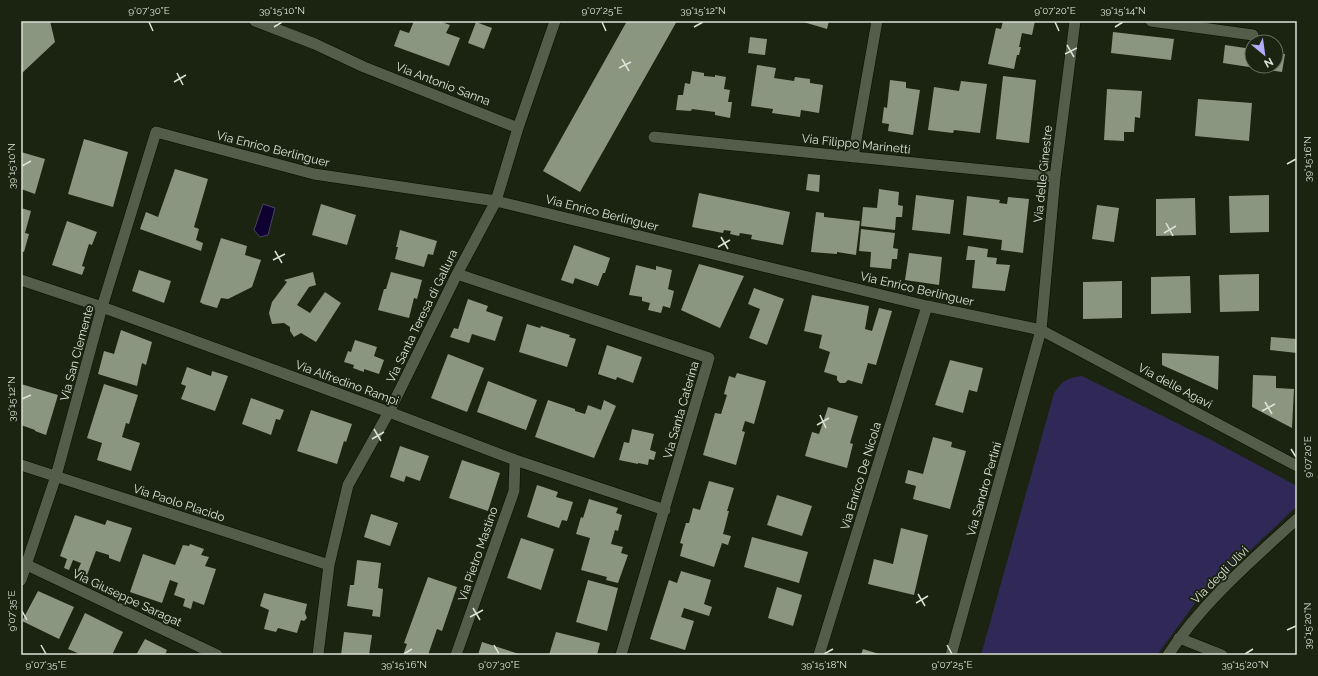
<svg xmlns="http://www.w3.org/2000/svg" width="1318" height="676" font-family="Raleway,sans-serif">
	<style>
		.green { fill: #302957 }
		.water { fill: #0e0030; stroke: #4c4462 }
		.building { fill: #8b9680 }
		.lines { fill: none; stroke-linecap: round; stroke-linejoin: round }
		.minor-casing { stroke: #060c01; stroke-width: 12 }
		.minor { stroke: #535d49; stroke-width: 11 }
		.ticks { fill: none; stroke: #dde2d7; stroke-width: 1.5 }
		.labels { text-anchor: middle; dominant-baseline: central; stroke-width: 4; stroke-linejoin: round; paint-order: stroke }
		.street-label { font-size: 12px; fill: #dde2d7; stroke: #1b2311 }
		.neatline { fill: none; stroke: #dde2d7; stroke-width: 1.5 }
		.ticks-label { font-size: 10px; text-anchor: middle; fill: #dde2d7 }
	</style>
	<rect width="100%" height="100%" fill="#1b2311"/>
	<path class="green" d="M 1082,376 L 1213,441 L 1297,486 L 1297,506 L 1196,602 L 1157,655 L 981,655 L 1054,393 C 1063,381 1066,378 1082,376 Z"/>
	<path class="water" d="M 263,204 L 275,208 L 268,235 L 260,237 L 254,230 Z"/>
	<path class="building" d="M 21,21 L 50,21 L 55,42 L 21,74 Z
		M 414,21 L 439,21 L 450,25 L 446,33 L 460,38 L 449,66 L 394,46 L 400,30 L 409,33 Z
		M 627,21 L 677,21 L 580,192 L 543,171 Z
		M 800,21 L 829,21 L 827,29 Z
		M 1003,21 L 1035,21 L 1032,35 L 1022,33 L 1019,47 L 1021,47 L 1019,55 L 1017,55 L 1014,69 L 988,64 L 996,28 L 1001,29 Z
		M 476,22 L 492,28 L 484,49 L 468,43 Z
		M 1113,32 L 1174,39 L 1171,60 L 1111,53 Z
		M 750,37 L 767,39 L 765,55 L 748,53 Z
		M 1225,45 L 1252,49 L 1252,66 L 1276,66 L 1276,53 L 1285,54 L 1282,72 L 1223,63 Z
		M 757,65 L 776,68 L 774,78 L 794,81 L 795,77 L 810,79 L 810,83 L 823,85 L 819,113 L 801,110 L 800,117 L 772,113 L 773,109 L 751,106 Z
		M 692,71 L 704,73 L 704,76 L 715,77 L 715,75 L 726,77 L 724,89 L 730,90 L 728,102 L 732,102 L 730,118 L 715,115 L 715,112 L 692,109 L 691,111 L 676,110 L 678,95 L 683,95 L 685,83 L 690,84 Z
		M 1003,76 L 1036,80 L 1029,143 L 996,139 Z
		M 890,80 L 906,82 L 906,88 L 920,90 L 913,135 L 888,131 L 889,124 L 882,123 L 884,107 L 887,108 Z
		M 961,81 L 987,84 L 980,133 L 954,130 L 953,133 L 928,130 L 934,87 L 959,91 Z
		M 1107,89 L 1142,91 L 1140,118 L 1135,117 L 1134,132 L 1124,132 L 1124,141 L 1104,140 Z
		M 1198,99 L 1252,103 L 1249,141 L 1195,136 Z
		M 84,139 L 128,152 L 113,207 L 68,194 Z
		M 21,152 L 45,159 L 35,194 L 21,189 Z
		M 175,169 L 208,179 L 194,227 L 199,229 L 196,240 L 203,243 L 201,251 L 140,229 L 146,212 L 158,217 Z
		M 808,174 L 820,175 L 819,192 L 806,190 Z
		M 879,189 L 899,192 L 898,205 L 903,206 L 902,217 L 896,217 L 895,230 L 861,226 L 863,207 L 877,208 Z
		M 699,193 L 790,212 L 783,245 L 751,239 L 752,235 L 740,233 L 739,236 L 730,234 L 731,231 L 724,230 L 723,233 L 692,227 Z
		M 916,195 L 954,200 L 950,234 L 912,230 Z
		M 1269,195 L 1269,232 L 1230,233 L 1229,196 Z
		M 967,196 L 1000,200 L 999,203 L 1007,204 L 1008,197 L 1029,199 L 1023,253 L 1001,250 L 1002,240 L 963,235 Z
		M 1195,198 L 1196,235 L 1156,236 L 1156,199 Z
		M 321,204 L 356,215 L 347,245 L 312,235 Z
		M 1097,205 L 1119,208 L 1114,242 L 1092,239 Z
		M 21,208 L 31,211 L 25,233 L 29,234 L 24,252 L 21,251 Z
		M 816,212 L 824,213 L 824,217 L 860,221 L 856,255 L 837,252 L 837,254 L 811,252 Z
		M 67,221 L 97,232 L 92,245 L 89,244 L 82,266 L 85,267 L 82,275 L 52,265 Z
		M 861,229 L 895,233 L 893,248 L 898,249 L 897,259 L 892,259 L 891,269 L 870,267 L 871,252 L 859,251 Z
		M 400,230 L 437,241 L 433,255 L 428,254 L 424,267 L 395,259 L 398,247 L 396,247 Z
		M 221,238 L 247,246 L 245,255 L 261,260 L 252,287 L 228,299 L 221,298 L 217,308 L 203,304 L 200,302 Z
		M 574,245 L 610,258 L 605,273 L 603,273 L 598,286 L 575,278 L 573,284 L 561,280 Z
		M 968,246 L 988,249 L 987,257 L 997,258 L 996,264 L 1010,265 L 1005,291 L 972,288 L 975,260 L 966,260 Z
		M 909,253 L 942,257 L 939,285 L 905,280 Z
		M 699,264 L 744,276 L 720,328 L 681,310 Z
		M 636,265 L 656,270 L 656,266 L 672,270 L 668,289 L 674,291 L 670,308 L 663,306 L 661,313 L 648,310 L 650,303 L 642,301 L 642,297 L 629,295 Z
		M 139,270 L 171,281 L 164,303 L 132,291 Z
		M 313,272 L 316,285 L 309,287 L 297,305 L 310,313 L 325,292 L 341,303 L 316,342 L 301,333 L 294,337 L 290,331 L 290,327 L 284,323 L 272,324 L 269,313 L 272,302 L 287,282 L 284,280 Z
		M 391,272 L 422,280 L 417,299 L 414,298 L 409,318 L 378,310 L 384,289 L 386,289 Z
		M 1259,274 L 1259,311 L 1220,312 L 1219,275 Z
		M 1190,276 L 1191,313 L 1151,314 L 1151,277 Z
		M 1122,281 L 1122,318 L 1083,319 L 1083,282 Z
		M 754,288 L 784,299 L 767,345 L 749,338 L 760,309 L 748,304 Z
		M 812,295 L 869,306 L 865,329 L 872,331 L 879,308 L 892,311 L 876,365 L 868,363 L 862,384 L 848,380 L 845,383 L 840,383 L 837,380 L 837,376 L 824,372 L 830,352 L 819,348 L 822,335 L 804,331 Z
		M 468,299 L 488,306 L 486,311 L 503,317 L 495,341 L 472,334 L 469,343 L 450,337 L 454,328 L 458,329 Z
		M 527,324 L 540,328 L 541,326 L 570,335 L 569,337 L 576,339 L 567,367 L 519,352 Z
		M 121,330 L 152,342 L 146,365 L 142,363 L 137,386 L 98,374 L 104,351 L 114,354 Z
		M 1271,337 L 1297,339 L 1297,353 L 1270,350 Z
		M 355,340 L 377,347 L 374,356 L 384,360 L 379,374 L 364,369 L 364,372 L 353,368 L 354,365 L 344,362 L 348,351 L 351,352 Z
		M 607,345 L 642,357 L 633,383 L 617,377 L 616,380 L 598,374 Z
		M 1162,353 L 1219,356 L 1218,390 L 1162,365 Z
		M 448,354 L 484,368 L 467,412 L 431,398 Z
		M 950,360 L 983,368 L 977,392 L 969,390 L 963,413 L 935,405 Z
		M 187,367 L 211,376 L 212,371 L 228,376 L 215,411 L 181,399 L 186,386 L 181,384 Z
		M 737,373 L 766,381 L 754,424 L 745,421 L 742,431 L 745,432 L 736,465 L 703,455 L 715,413 L 721,414 L 727,395 L 724,394 L 729,376 L 735,378 Z
		M 1253,375 L 1276,376 L 1276,388 L 1294,389 L 1292,428 L 1252,407 Z
		M 488,381 L 537,400 L 526,430 L 477,412 Z
		M 21,384 L 58,395 L 46,435 L 35,431 L 35,430 L 21,425 Z
		M 104,384 L 138,395 L 129,424 L 126,423 L 122,437 L 140,443 L 131,471 L 97,460 L 102,443 L 87,438 Z
		M 251,398 L 284,410 L 280,420 L 276,419 L 271,435 L 242,424 Z
		M 548,400 L 575,409 L 575,411 L 585,414 L 588,405 L 601,410 L 604,400 L 616,406 L 594,458 L 535,437 Z
		M 828,407 L 858,416 L 850,443 L 853,444 L 847,468 L 805,456 L 812,432 L 819,434 Z
		M 311,410 L 352,424 L 346,442 L 344,441 L 337,464 L 297,451 Z
		M 632,429 L 654,434 L 650,450 L 656,452 L 654,460 L 649,459 L 648,465 L 638,463 L 638,464 L 619,460 L 624,442 L 629,443 Z
		M 933,437 L 952,442 L 951,447 L 966,451 L 950,509 L 913,499 L 916,486 L 905,483 L 908,470 L 923,474 Z
		M 400,446 L 429,456 L 420,481 L 406,476 L 404,482 L 390,477 Z
		M 462,460 L 500,473 L 488,511 L 449,498 Z
		M 709,481 L 734,488 L 727,511 L 729,511 L 723,534 L 731,536 L 728,545 L 722,543 L 714,567 L 680,556 L 683,544 L 680,543 L 686,523 L 689,523 L 693,508 L 700,510 Z
		M 537,485 L 558,492 L 556,497 L 573,502 L 567,521 L 562,520 L 559,528 L 527,517 Z
		M 777,495 L 812,506 L 802,536 L 767,525 Z
		M 589,499 L 618,508 L 616,513 L 622,515 L 618,531 L 615,530 L 611,544 L 623,547 L 621,553 L 628,555 L 618,583 L 606,580 L 607,577 L 581,570 L 590,538 L 576,534 L 581,517 L 583,518 Z
		M 371,514 L 398,523 L 390,546 L 364,537 Z
		M 75,515 L 105,525 L 107,520 L 132,528 L 120,562 L 109,558 L 109,555 L 96,551 L 86,578 L 76,574 L 81,563 L 73,560 L 69,570 L 64,568 L 67,559 L 60,556 Z
		M 901,528 L 928,535 L 914,595 L 868,584 L 874,559 L 893,564 Z
		M 752,537 L 808,552 L 799,583 L 744,567 Z
		M 521,538 L 554,549 L 541,590 L 507,578 Z
		M 190,544 L 204,549 L 201,555 L 209,557 L 205,566 L 216,569 L 204,605 L 193,601 L 191,609 L 183,606 L 185,599 L 174,595 L 178,583 L 170,580 L 162,603 L 130,592 L 143,554 L 175,565 L 183,545 L 189,546 Z
		M 357,560 L 381,563 L 378,588 L 383,589 L 380,617 L 372,616 L 373,610 L 347,606 L 350,585 L 354,585 Z
		M 681,571 L 711,580 L 704,604 L 712,607 L 709,616 L 684,608 L 681,617 L 694,621 L 685,650 L 650,639 L 669,580 L 677,583 Z
		M 428,577 L 457,587 L 442,631 L 437,629 L 428,655 L 403,655 L 407,644 L 404,643 Z
		M 588,580 L 618,588 L 607,631 L 576,622 Z
		M 777,587 L 802,595 L 793,626 L 768,618 Z
		M 38,591 L 74,607 L 59,639 L 22,621 Z
		M 264,593 L 307,604 L 305,613 L 307,618 L 304,621 L 301,620 L 297,633 L 278,628 L 276,632 L 264,629 L 269,610 L 260,606 Z
		M 85,613 L 123,632 L 112,655 L 82,655 L 68,649 Z
		M 344,632 L 372,635 L 369,655 L 341,655 Z
		M 556,632 L 600,643 L 597,655 L 549,655 Z
		M 145,639 L 167,650 L 165,655 L 136,655 Z
		M 482,642 L 522,655 L 478,655 Z
		M 863,649 L 882,655 L 861,655 Z"/>
	<g class="lines">
		<defs>
			<path id="minor" d="M 255,21 L 315,44 L 364,67 L 518,128 L 555,21
				M 1151,21 L 1253,35
				M 654,137 L 1055,177
				M 853,157 L 877,21
				M 457,274 L 709,358 L 621,655
				M 21,280 L 102,307 L 397,415 L 515,460 L 665,510
				M 21,465 L 329,565
				M 27,565 L 217,655
				M 21,580 L 56,476 L 102,307 L 156,132 L 314,174 L 496,201 L 927,306 L 1041,330 L 1297,466
				M 1179,638 L 1222,655
				M 318,655 L 329,565 L 348,485 L 389,412 L 457,274 L 496,201 L 518,128
				M 456,655 L 514,491 L 515,460
				M 819,655 L 927,306
				M 951,655 L 1041,330 L 1055,177 L 1075,21
				M 1168,655 C 1202,603 1251,561 1297,519"/>
		</defs>
		<use href="#minor" class="minor-casing"/>
		<use href="#minor" class="minor"/>
	</g>
	<path class="ticks" d="M 149,22 L 153,31M 602,22 L 606,31M 1055,22 L 1059,31M 274,27 L 282,22M 694,27 L 703,22M 1115,27 L 1123,22M 1067,45 L 1074,57M 1065,54 L 1077,48M 622,59 L 629,71M 619,68 L 631,62M 177,73 L 183,85M 174,82 L 186,75M 1287,164 L 1296,159M 22,166 L 31,161M 1166,223 L 1173,236M 1164,233 L 1176,226M 721,237 L 728,249M 718,247 L 730,240M 275,251 L 282,263M 273,260 L 285,254M 22,399 L 31,395M 1265,402 L 1272,414M 1262,411 L 1275,404M 820,415 L 826,428M 817,425 L 829,418M 374,429 L 381,441M 372,439 L 384,432M 1291,449 L 1296,457M 918,594 L 925,606M 916,603 L 928,596M 473,608 L 480,620M 22,611 L 27,620M 470,617 L 483,610M 1287,630 L 1296,626M 41,645 L 46,654M 494,645 L 499,654M 947,645 L 952,654M 404,654 L 412,649M 824,654 L 833,649M 1245,654 L 1253,649"/>
	<g class="labels">
		<g class="street-label">
			<text transform="translate(443 84) rotate(21)">Via Antonio Sanna</text>
			<text transform="translate(856 144) rotate(6)">Via Filippo Marinetti</text>
			<text transform="translate(273 149) rotate(14)">Via Enrico Berlinguer</text>
			<text transform="translate(1043 174) rotate(-84)">Via delle Ginestre</text>
			<text transform="translate(602 213) rotate(14)">Via Enrico Berlinguer</text>
			<text transform="translate(917 289) rotate(13)">Via Enrico Berlinguer</text>
			<text transform="translate(422 316) rotate(-64)">Via Santa Teresa di Gallura</text>
			<text transform="translate(77 353) rotate(-75)">Via San Clemente</text>
			<text transform="translate(347 383) rotate(20)">Via Alfredino Rampi</text>
			<text transform="translate(1175 386) rotate(28)">Via delle Agavi</text>
			<text transform="translate(681 410) rotate(-74)">Via Santa Caterina</text>
			<text transform="translate(861 476) rotate(-73)">Via Enrico De Nicola</text>
			<text transform="translate(984 489) rotate(-74)">Via Sandro Pertini</text>
			<text transform="translate(179 503) rotate(18)">Via Paolo Placido</text>
			<text transform="translate(478 554) rotate(-71)">Via Pietro Mastino</text>
			<text transform="translate(1220 575) rotate(-45)">Via degli Ulivi</text>
			<text transform="translate(127 598) rotate(25)">Via Giuseppe Saragat</text>
		</g>
	</g>
	<rect width="1318" height="676" fill="none" stroke="#1b2311" stroke-width="44"/>
	<g transform="translate(1264 54) rotate(151)"><circle r="19" fill="#1b2311" stroke="#696f60"/>
	<path d="M0-3L7 15L0 10L-7 15Z" fill="#b4acf9"/>
	<text y="-6" font-size="11" font-weight="bold" text-anchor="middle" fill="#dde2d7">N</text>
	</g>
	<rect x="22" y="22" width="1274" height="632" class="neatline"/>
	<g class="ticks-label">
		<text x="149" y="14">9°07'30"E</text>
		<text x="282" y="14">39°15'10"N</text>
		<text x="602" y="14">9°07'25"E</text>
		<text x="703" y="14">39°15'12"N</text>
		<text x="1055" y="14">9°07'20"E</text>
		<text x="1123" y="14">39°15'14"N</text>
		<text transform="translate(1307 159) rotate(-90)" y="4">39°15'16"N</text>
		<text transform="translate(11 166) rotate(-90)" y="4">39°15'10"N</text>
		<text transform="translate(11 399) rotate(-90)" y="4">39°15'12"N</text>
		<text transform="translate(1307 457) rotate(-90)" y="4">9°07'20"E</text>
		<text transform="translate(11 611) rotate(-90)" y="4">9°07'35"E</text>
		<text transform="translate(1307 626) rotate(-90)" y="4">39°15'20"N</text>
		<text x="46" y="668">9°07'35"E</text>
		<text x="404" y="668">39°15'16"N</text>
		<text x="499" y="668">9°07'30"E</text>
		<text x="824" y="668">39°15'18"N</text>
		<text x="952" y="668">9°07'25"E</text>
		<text x="1245" y="668">39°15'20"N</text>
	</g>
</svg>
